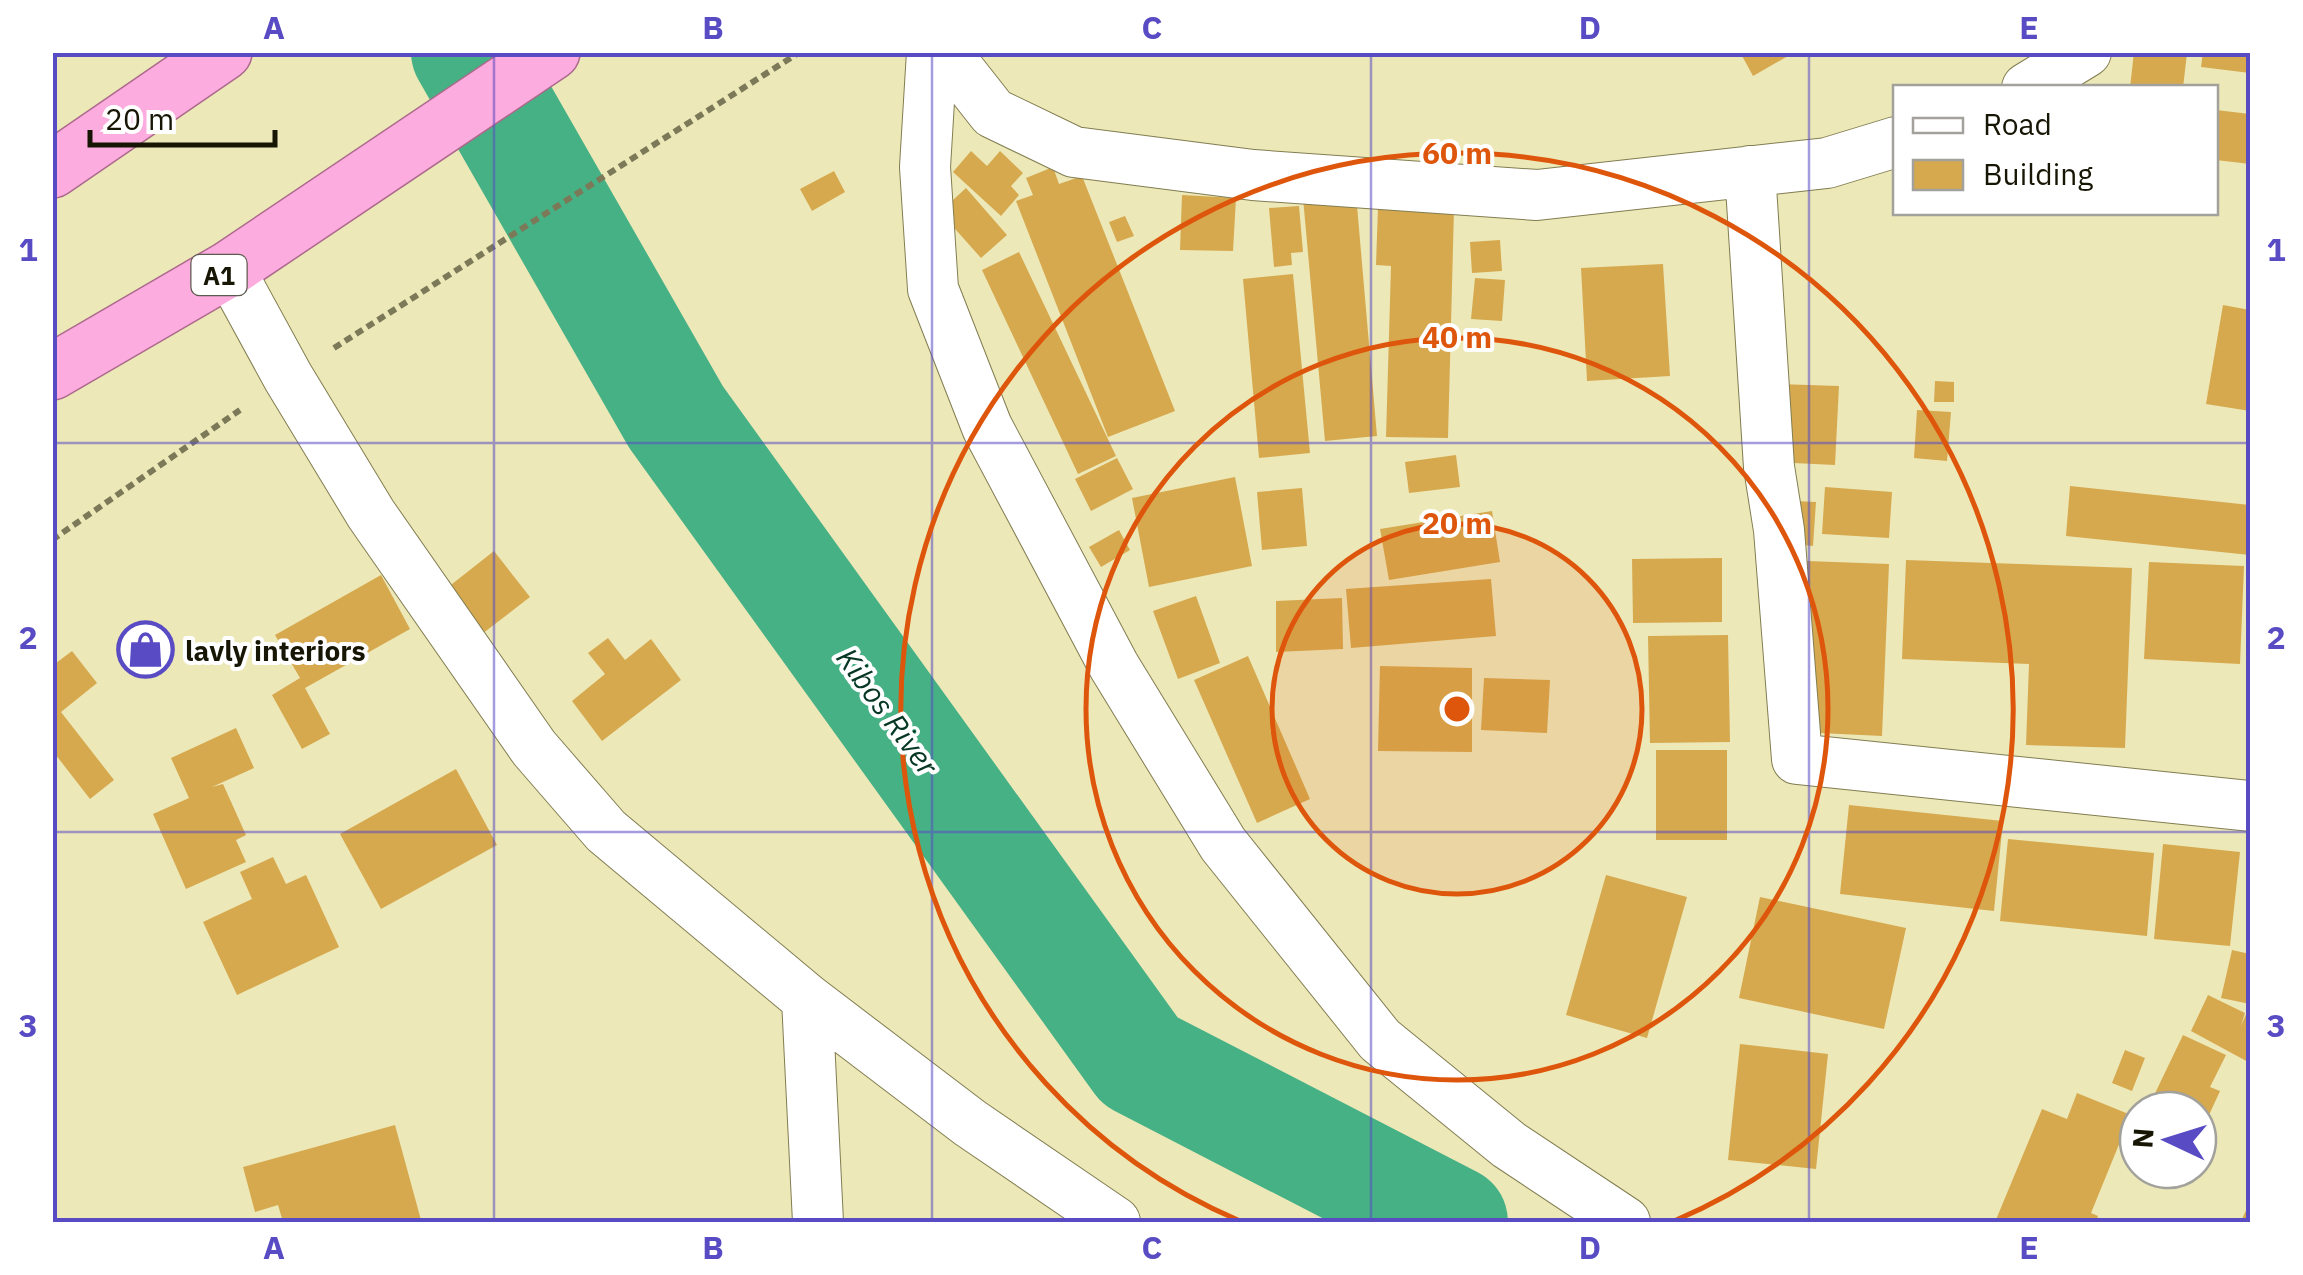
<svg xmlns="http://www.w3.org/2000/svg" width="2303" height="1275" font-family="'IBM Plex Sans',sans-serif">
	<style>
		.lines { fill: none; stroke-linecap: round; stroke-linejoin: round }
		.river { stroke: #46b185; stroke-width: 112 }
		.building { fill: #d6a94f }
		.minor-casing { stroke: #827d51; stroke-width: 52 }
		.trunk-casing { stroke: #ac6a8c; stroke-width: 58 }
		.path { stroke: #7c7959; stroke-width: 6; stroke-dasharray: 8 5; stroke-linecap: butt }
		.minor { stroke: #fff; stroke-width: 50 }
		.trunk { stroke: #fcacde; stroke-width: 55 }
		.grid { fill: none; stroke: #584bc3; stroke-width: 2.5; stroke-opacity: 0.55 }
		.ring { fill: none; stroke: #de560c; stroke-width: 5 }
		.labels { text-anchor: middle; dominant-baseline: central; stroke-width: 8; stroke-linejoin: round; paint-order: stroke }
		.shield { fill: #fff; stroke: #5d5b4f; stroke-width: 2.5 }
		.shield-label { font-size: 25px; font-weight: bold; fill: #171504 }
		.poi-label { font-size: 28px; font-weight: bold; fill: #171504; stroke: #fff; text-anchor: start }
		.water-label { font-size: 30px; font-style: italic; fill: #063724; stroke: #fff }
		.centre { fill: #de560c; stroke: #fff; stroke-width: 5 }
		.ring-label { font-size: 30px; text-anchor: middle; font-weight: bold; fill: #de560c; stroke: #fff; stroke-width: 8; stroke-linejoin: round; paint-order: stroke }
		.neatline { fill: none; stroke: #584bc3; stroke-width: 4 }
		.grid-label { font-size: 32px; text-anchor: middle; font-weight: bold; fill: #584bc3 }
	</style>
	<rect width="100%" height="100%" fill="#ede8b8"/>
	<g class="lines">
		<path class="river" d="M 467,52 L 676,417 L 1140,1061 L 1452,1222"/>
	</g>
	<path class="building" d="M 1740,52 L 1795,52 L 1753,76 Z
		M 2134,52 L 2187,53 L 2183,88 L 2130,88 Z
		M 2203,52 L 2250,52 L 2250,73 L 2201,67 Z
		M 2216,110 L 2250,114 L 2250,164 L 2216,160 Z
		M 971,151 L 987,166 L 1000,151 L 1023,173 L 1011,186 L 1019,195 L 1001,216 L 953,172 Z
		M 1053,167 L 1059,184 L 1082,176 L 1175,411 L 1108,437 L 1016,201 L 1033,195 L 1026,178 Z
		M 834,171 L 845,192 L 812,211 L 800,189 Z
		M 966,188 L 1007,235 L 981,258 L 940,212 Z
		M 1356,194 L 1377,436 L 1325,441 L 1303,198 Z
		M 1182,195 L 1236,198 L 1233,251 L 1180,250 Z
		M 1299,206 L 1303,252 L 1291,253 L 1292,265 L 1274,267 L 1269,208 Z
		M 1378,207 L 1454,209 L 1448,438 L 1386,437 L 1391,266 L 1376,265 Z
		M 1125,216 L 1134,236 L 1117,242 L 1109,222 Z
		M 1500,240 L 1502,271 L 1472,273 L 1470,242 Z
		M 1019,252 L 1116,456 L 1078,474 L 982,270 Z
		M 1663,264 L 1670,376 L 1587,381 L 1581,268 Z
		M 1293,274 L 1310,453 L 1259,458 L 1243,279 Z
		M 1475,278 L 1505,280 L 1502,321 L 1471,319 Z
		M 2223,305 L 2250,310 L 2250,411 L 2206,404 Z
		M 1935,381 L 1954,382 L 1954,402 L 1934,402 Z
		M 1778,384 L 1839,386 L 1835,465 L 1775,462 Z
		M 1917,410 L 1951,412 L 1947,461 L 1914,458 Z
		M 1456,455 L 1460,487 L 1409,493 L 1405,462 Z
		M 1117,458 L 1133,489 L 1091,511 L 1075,479 Z
		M 1235,477 L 1252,566 L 1149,587 L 1132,498 Z
		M 2070,486 L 2250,505 L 2250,555 L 2066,536 Z
		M 1825,487 L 1892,492 L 1889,538 L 1822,534 Z
		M 1302,488 L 1307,546 L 1262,550 L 1257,492 Z
		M 1796,501 L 1816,502 L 1813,546 L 1794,544 Z
		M 1492,511 L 1500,562 L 1389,580 L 1380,529 Z
		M 1119,530 L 1130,550 L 1101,567 L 1089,547 Z
		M 494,551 L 530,597 L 482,634 L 447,588 Z
		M 1722,558 L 1722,622 L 1633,623 L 1632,559 Z
		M 1906,560 L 2132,568 L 2125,748 L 2026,745 L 2029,664 L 1902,659 Z
		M 1807,561 L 1889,564 L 1882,736 L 1799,732 Z
		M 2149,562 L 2244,566 L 2240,664 L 2144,659 Z
		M 381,575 L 410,629 L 305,688 L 330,734 L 302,749 L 272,695 L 300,678 L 275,635 Z
		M 1491,579 L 1496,636 L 1351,648 L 1346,589 Z
		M 1196,596 L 1220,663 L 1178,679 L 1153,611 Z
		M 1342,598 L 1343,649 L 1276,652 L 1276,601 Z
		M 1728,635 L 1730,742 L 1650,743 L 1648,636 Z
		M 608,638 L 625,660 L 651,639 L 681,680 L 602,741 L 572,701 L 605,674 L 588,653 Z
		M 72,651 L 97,683 L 61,712 L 114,780 L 90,799 L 52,750 L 52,666 Z
		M 1248,656 L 1310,799 L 1257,823 L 1194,680 Z
		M 1380,666 L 1472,668 L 1472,752 L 1378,751 Z
		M 1484,678 L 1550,680 L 1547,733 L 1481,730 Z
		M 236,728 L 254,768 L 212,787 L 223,784 L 246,835 L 236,840 L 246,862 L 186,889 L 153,814 L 189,798 L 171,758 Z
		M 1656,750 L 1727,750 L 1727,840 L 1656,840 Z
		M 456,769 L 497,845 L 381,909 L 340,834 Z
		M 1849,805 L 2003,821 L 1994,911 L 1840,894 Z
		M 2008,839 L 2154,853 L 2147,936 L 2000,921 Z
		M 2163,844 L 2240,852 L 2230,946 L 2154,939 Z
		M 273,857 L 286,884 L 306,875 L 339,947 L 237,995 L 203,922 L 252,899 L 240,872 Z
		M 1606,875 L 1687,897 L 1647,1038 L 1566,1015 Z
		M 1760,897 L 1906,928 L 1884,1029 L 1739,998 Z
		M 2232,950 L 2250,954 L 2250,1004 L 2221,998 Z
		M 2208,995 L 2245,1013 L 2241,1026 L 2250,1005 L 2250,1063 L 2191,1031 Z
		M 2183,1035 L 2226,1055 L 2210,1087 L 2220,1091 L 2198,1139 L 2198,1110 L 2147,1110 Z
		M 1740,1044 L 1828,1054 L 1816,1169 L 1728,1160 Z
		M 2125,1050 L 2145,1058 L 2132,1091 L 2112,1083 Z
		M 2077,1093 L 2131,1115 L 2091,1213 L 2098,1216 L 2096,1222 L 1995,1222 L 2042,1109 L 2067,1119 Z
		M 395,1125 L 421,1220 L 283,1222 L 278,1205 L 255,1212 L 243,1167 Z
		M 2250,1202 L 2250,1222 L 2243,1222 L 2241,1221 Z"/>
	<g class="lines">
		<defs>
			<path id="minor" d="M 932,52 L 925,167 L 933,289 L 987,427 L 1114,666 L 1223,844 L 1380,1040 L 1509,1145 L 1625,1222
				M 945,52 L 993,113 L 1074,152 L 1253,175 L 1537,195 L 1827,163 L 1896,142
				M 2027,88 L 2086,52
				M 1750,171 L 1769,467 L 1779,530 L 1797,759 L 2250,806
				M 229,269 L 288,377 L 371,514 L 534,748 L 606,831 L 807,999 L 970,1123 L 1115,1222
				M 807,999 L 818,1222"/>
			<path id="trunk" d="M 52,170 L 224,52
				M 52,372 L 229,269 L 552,52"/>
		</defs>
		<use href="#minor" class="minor-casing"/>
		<use href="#trunk" class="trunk-casing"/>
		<path class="path" d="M 52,56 L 59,52
			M 334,348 L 800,52
			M 52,540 L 240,410"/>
		<use href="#minor" class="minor"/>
		<use href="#trunk" class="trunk"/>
	</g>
	<path class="grid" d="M 494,52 L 494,1222M 932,52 L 932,1222M 1371,52 L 1371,1222M 1809,52 L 1809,1222M 52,443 L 2250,443M 52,832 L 2250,832"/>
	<circle cx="1457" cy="709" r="185" fill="#de560c" fill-opacity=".12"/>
	<g class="ring">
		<circle cx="1457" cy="709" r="185"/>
		<circle cx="1457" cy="709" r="371"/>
		<path d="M1240 1221A556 556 0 1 1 1674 1221"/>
	</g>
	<defs>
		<symbol id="shop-ring" viewBox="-11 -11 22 22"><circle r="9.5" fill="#fff" stroke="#584bc3" stroke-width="1.5"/><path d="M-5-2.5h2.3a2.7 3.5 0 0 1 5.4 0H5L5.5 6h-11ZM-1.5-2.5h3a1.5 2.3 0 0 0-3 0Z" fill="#584bc3"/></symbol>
	</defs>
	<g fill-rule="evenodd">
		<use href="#shop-ring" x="114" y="618" width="63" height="63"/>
	</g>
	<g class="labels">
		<rect class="shield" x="191.5" y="255" width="55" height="40" rx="8"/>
		<g class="shield-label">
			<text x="219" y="275">A1</text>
		</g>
		<g class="poi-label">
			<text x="185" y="650">lavly interiors</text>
		</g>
		<g class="water-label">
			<text transform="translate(888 711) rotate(54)">Kibos River</text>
		</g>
	</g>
	<circle cx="1457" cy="709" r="15" class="centre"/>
	<g class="ring-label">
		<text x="1457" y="164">60 m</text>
		<text x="1457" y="348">40 m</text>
		<text x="1457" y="534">20 m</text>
	</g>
	<rect width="2303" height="1275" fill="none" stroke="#ffffff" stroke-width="110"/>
	<rect x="1893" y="85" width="325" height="130" fill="#ffffff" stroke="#a2a19b" stroke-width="2.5"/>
	<rect x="1913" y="118" width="50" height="15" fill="#ffffff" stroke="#a2a19b" stroke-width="2.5"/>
	<text x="1983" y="135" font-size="30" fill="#171504">Road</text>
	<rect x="1913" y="160" width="50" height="30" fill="#d6a94f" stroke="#a2a19b" stroke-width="2.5"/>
	<text x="1983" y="185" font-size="30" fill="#171504">Building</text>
	<g transform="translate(2168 1140) rotate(274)"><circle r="48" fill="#ffffff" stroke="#a2a19b" stroke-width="2.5"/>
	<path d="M0-8L18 38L0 25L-18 38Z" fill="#584bc3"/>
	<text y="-15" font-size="28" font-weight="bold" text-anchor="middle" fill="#171504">N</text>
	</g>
	<path d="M90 130v15h185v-15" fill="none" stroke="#171504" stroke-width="5"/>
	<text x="105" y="130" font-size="30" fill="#171504" stroke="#ffffff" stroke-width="8" paint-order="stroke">20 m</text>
	<rect x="55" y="55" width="2193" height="1165" class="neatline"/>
	<g class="grid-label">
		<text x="274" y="39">A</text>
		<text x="713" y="39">B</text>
		<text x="1152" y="39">C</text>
		<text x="1590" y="39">D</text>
		<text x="2029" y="39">E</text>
		<text x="28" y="261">1</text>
		<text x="2276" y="261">1</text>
		<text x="28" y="649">2</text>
		<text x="2276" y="649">2</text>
		<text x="28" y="1037">3</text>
		<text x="2276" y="1037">3</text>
		<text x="274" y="1259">A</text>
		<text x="713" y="1259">B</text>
		<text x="1152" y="1259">C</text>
		<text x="1590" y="1259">D</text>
		<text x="2029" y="1259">E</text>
	</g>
</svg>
